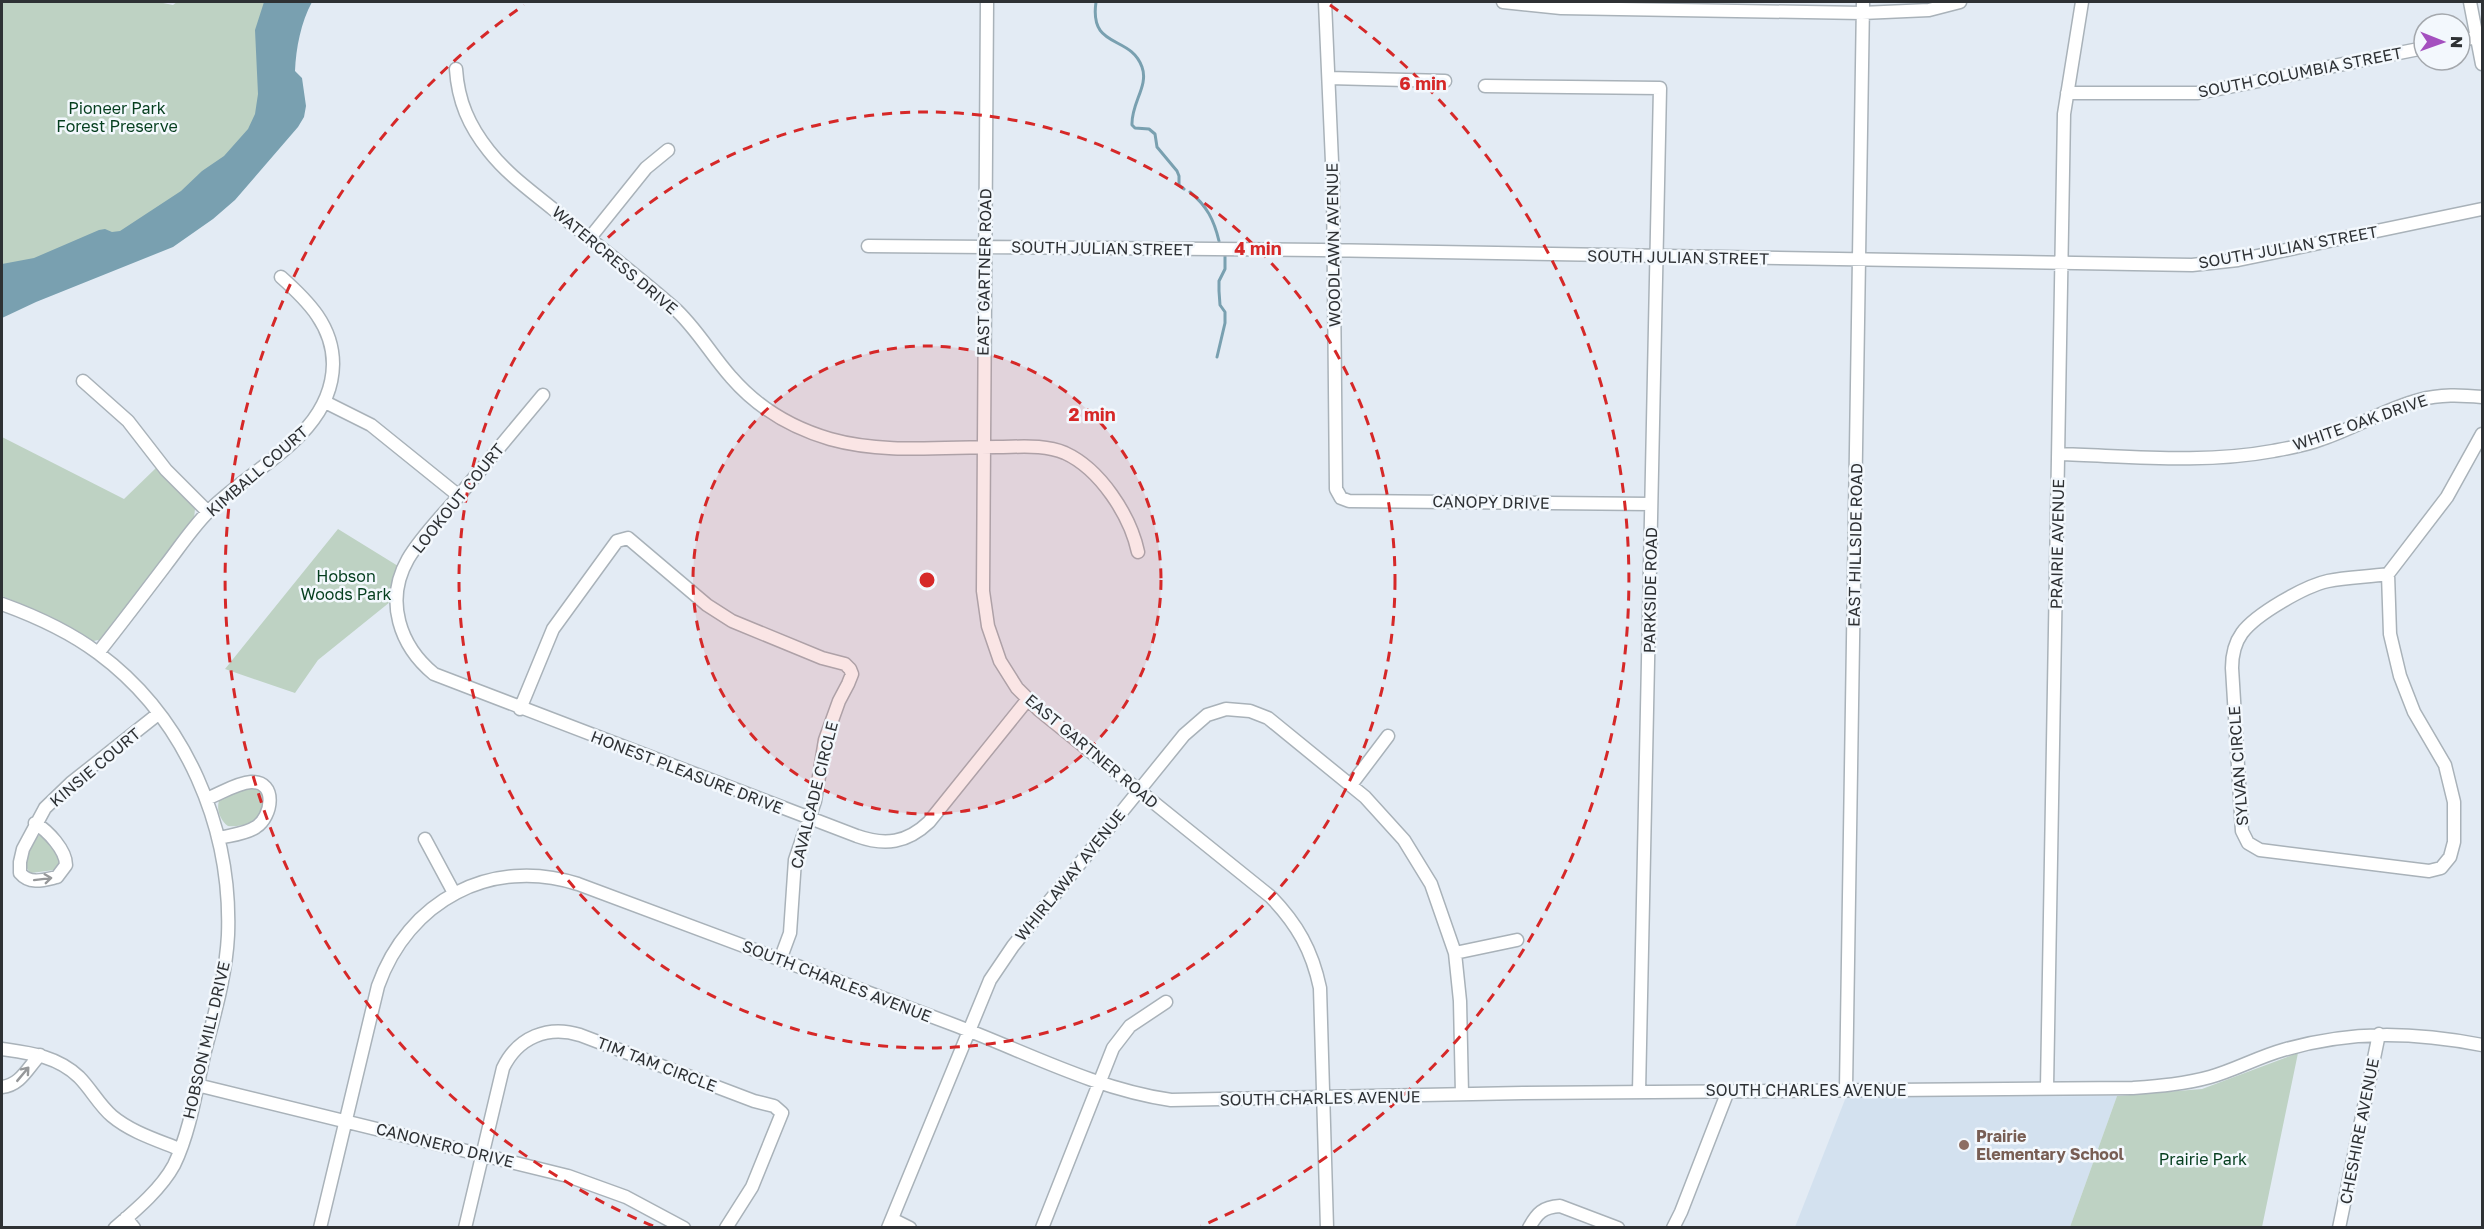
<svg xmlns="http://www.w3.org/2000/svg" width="2484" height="1229" font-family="'Golos Text',sans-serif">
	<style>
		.built { fill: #d3e1ef }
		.green { fill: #bed2c3 }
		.water { fill: #79a0b0 }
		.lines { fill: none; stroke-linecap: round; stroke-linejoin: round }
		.stream { stroke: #79a0b0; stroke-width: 3 }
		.minor-casing { stroke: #a9b2b9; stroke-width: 15 }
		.minor { stroke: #fff; stroke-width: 12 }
		.oneway { stroke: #96989a }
		.ring { fill: none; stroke: #d62828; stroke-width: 3; stroke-dasharray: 10 8 }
		.education-dot { fill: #8d6e63; stroke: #f3f8fd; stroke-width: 2 }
		.labels { text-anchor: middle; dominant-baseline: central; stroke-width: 5; stroke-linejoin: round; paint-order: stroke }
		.street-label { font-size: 16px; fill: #2e3134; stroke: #f3f8fd }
		.park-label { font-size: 16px; fill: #053e1e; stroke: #f3f8fd }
		.education-label { font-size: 16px; font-weight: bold; fill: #785e54; stroke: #f3f8fd; text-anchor: start }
		.centre { fill: #d62828; stroke: #f3f8fd; stroke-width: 3 }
		.ring-label { font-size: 18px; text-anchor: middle; font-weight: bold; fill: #d62828; stroke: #f3f8fd; stroke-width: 5; stroke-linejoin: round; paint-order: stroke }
	</style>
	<rect width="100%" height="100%" fill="#e3ebf4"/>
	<path class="built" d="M 2117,1096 L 2070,1227 L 1795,1227 L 1846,1097 Z"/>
	<path class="green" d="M 2,2 L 158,2 L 173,5 L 177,2 L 288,2 L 283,105 L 213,190 L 2,285 Z
		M 2,437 L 124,499 L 157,467 L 195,509 L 194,519 L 103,639 L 89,642 L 51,617 L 2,596 Z
		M 338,529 L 398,566 L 393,577 L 390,602 L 318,660 L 295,693 L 225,669 Z
		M 251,786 C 270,787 266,810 256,820 C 250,825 235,827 228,826 C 221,821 216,810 219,801 Z
		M 40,835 C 49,839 59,853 61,863 L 54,870 L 31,873 C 20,864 28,851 33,839 Z
		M 2298,1053 L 2262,1227 L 2070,1227 L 2117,1096 L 2202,1089 Z"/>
	<path class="water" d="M 264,2 L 312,2 C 301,22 296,48 295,71 L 302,78 L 306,106 L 304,117 L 298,127 L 235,200 L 213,219 L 173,247 L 36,302 L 2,318 L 2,264 L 34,258 L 99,230 L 105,229 L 112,232 L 120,231 L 181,191 L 202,171 L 224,156 L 248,129 L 255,114 L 258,94 L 255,30 Z"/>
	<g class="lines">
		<path class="stream" d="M 1096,2 C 1089,50 1130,34 1142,67 C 1149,86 1131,103 1132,125 L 1135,128 L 1149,129 L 1155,134 L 1157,147 L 1177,171 L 1179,176 L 1179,185 L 1184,189
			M 1190,192 C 1207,206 1214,220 1219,241
			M 1217,357 L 1225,323 L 1225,312 L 1220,305 L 1219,291 L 1219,281 L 1225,269 L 1225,256"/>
		<defs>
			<path id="minor" d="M 987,2 L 983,591 L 988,626 L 1000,661 L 1017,688 L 1039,710 L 1271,897 C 1297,924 1312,950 1320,988 L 1327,1228
				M 1325,2 L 1333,185 L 1336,489 L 1341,498 L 1349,501 L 1651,504
				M 1503,2 L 1561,8 L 1862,13 L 1929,10 L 1960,2
				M 2470,2 L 2482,64
				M 2460,40 L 2482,36
				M 456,69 C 458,101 469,126 489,151 C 507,174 531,191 553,209 C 593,242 634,273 673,307 C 696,327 711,355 731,377 C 757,407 792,428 830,439 C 883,454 943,447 997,447 C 1020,447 1044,444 1065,453 C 1100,469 1130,515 1138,552
				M 1329,78 L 1445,81
				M 1485,86 L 1660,88 L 1639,1092
				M 2067,93 L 2198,93 L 2424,48
				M 589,239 L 646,168 L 668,150
				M 868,246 L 1320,250 L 2192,265 L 2238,260 L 2482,209
				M 83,381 L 128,421 L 166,470 L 208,512
				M 543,395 C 516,427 490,459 463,491 C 445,513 422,535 408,559 C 384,601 400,646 434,674 L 857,836 C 885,846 907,843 929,822 L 1028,699
				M 325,402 L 371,425 L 459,496
				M 2059,454 C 2129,456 2203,464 2273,451 C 2289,448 2307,445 2322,439 C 2355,428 2385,409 2419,400 C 2440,394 2461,395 2482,397
				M 2388,574 C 2368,577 2348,577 2328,581 C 2305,586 2256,614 2242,633 C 2234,644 2232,655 2232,668 L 2242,831 L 2248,843 L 2260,850 L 2429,871 L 2441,868 L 2450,857 L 2454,842 L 2454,802 L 2445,765 L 2414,712 L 2400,676 L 2390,634 L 2388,574 L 2447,497 L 2482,434
				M 2,604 C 35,616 70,632 98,653 C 186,718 232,828 228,935 C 226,976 214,1016 204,1055 C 196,1091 190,1132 174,1165 C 161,1189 136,1210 115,1228
				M 98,653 C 121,624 143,595 165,566 C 179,548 192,528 208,512 C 251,467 332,436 333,364 C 333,326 308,301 281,277
				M 520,709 L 553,629 L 617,541 L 628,538 L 707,605 L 732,621 L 822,658 L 845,664 L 850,669 L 852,674 L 848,684 L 839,701 L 825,740 L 815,801 L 795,860 L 790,933 L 780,960
				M 1351,785 L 1388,736
				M 206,799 C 220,794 236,783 251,782 C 278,781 272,817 256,827 C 246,834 231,835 219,838
				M 35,823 C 48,831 66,850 66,865 L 57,877 C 44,880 30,885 20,873 L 20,862 L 23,849 L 45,808 L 71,783 L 158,714
				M 425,839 L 454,893
				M 1455,953 L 1517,940
				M 2,1049 C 30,1053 57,1056 79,1077 C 91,1089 99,1105 112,1116 C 131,1132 157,1140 179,1149
				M 197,1085 L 568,1176 L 626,1197 L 684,1228
				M 2,1087 C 21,1085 28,1067 40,1055
				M 2047,1088 L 2064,114 L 2082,2
				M 1846,1089 L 1863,2
				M 126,1218 L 134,1228
				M 892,1219 L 910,1228
				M 320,1228 L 378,986 C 408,901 491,856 578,884 C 705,932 831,978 957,1026 C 1028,1053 1096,1089 1171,1100 L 1523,1093 L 2133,1088 C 2160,1086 2185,1084 2210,1077 C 2235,1070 2258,1057 2283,1050 C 2352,1030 2413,1032 2482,1045
				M 465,1228 L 503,1068 C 518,1037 548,1025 580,1035 L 754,1101 L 774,1106 L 782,1113 L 752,1187 L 726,1228
				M 888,1228 L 990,980 L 1013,946 L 1184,735 L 1207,715 L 1226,709 L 1250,711 L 1268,718 L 1365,797 L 1404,840 L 1431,884 L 1455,953 L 1460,1001 L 1462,1094
				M 1042,1228 L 1113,1048 L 1130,1026 L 1166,1002
				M 1529,1228 C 1537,1213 1543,1207 1560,1206 L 1618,1228
				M 1673,1228 L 1681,1212 L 1728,1091
				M 2339,1228 L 2379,1034"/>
		</defs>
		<use href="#minor" class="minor-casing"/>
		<use href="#minor" class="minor"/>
	</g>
	<defs><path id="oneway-shaft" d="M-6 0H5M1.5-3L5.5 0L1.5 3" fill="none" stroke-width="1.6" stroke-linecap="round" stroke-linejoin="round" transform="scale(1.5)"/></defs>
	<g class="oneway">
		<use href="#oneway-shaft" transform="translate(43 879) rotate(-7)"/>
		<use href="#oneway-shaft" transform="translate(23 1074) rotate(-50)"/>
	</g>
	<circle cx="927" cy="580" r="234" fill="#d62828" fill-opacity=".12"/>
	<g class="ring">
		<circle cx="927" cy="580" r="234"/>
		<circle cx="927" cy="580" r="468"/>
		<path d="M653 1226A702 702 0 0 1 524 5M1330 5A702 702 0 0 1 1201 1226"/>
	</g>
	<circle class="education-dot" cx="1964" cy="1145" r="6"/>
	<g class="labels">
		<g class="street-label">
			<text transform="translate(2300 72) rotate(-11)">SOUTH COLUMBIA STREET</text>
			<text transform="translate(1333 245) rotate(-91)">WOODLAWN AVENUE</text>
			<text transform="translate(2288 247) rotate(-10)">SOUTH JULIAN STREET</text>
			<text transform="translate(1102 248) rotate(1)">SOUTH JULIAN STREET</text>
			<text transform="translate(1678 257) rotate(1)">SOUTH JULIAN STREET</text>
			<text transform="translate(615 260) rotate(40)">WATERCRESS DRIVE</text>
			<text transform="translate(984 272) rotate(-89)">EAST GARTNER ROAD</text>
			<text transform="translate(2360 422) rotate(-19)">WHITE OAK DRIVE</text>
			<text transform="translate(257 471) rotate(-41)">KIMBALL COURT</text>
			<text transform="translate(458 498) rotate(-51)">LOOKOUT COURT</text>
			<text transform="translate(1491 502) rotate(1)">CANOPY DRIVE</text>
			<text transform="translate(2057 544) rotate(-89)">PRAIRIE AVENUE</text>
			<text transform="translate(1855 545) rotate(-89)">EAST HILLSIDE ROAD</text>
			<text transform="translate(1650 590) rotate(-89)">PARKSIDE ROAD</text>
			<text transform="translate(1092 751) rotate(40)">EAST GARTNER ROAD</text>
			<text transform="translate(2238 766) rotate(-94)">SYLVAN CIRCLE</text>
			<text transform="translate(95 767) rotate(-40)">KINSIE COURT</text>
			<text transform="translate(687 772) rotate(21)">HONEST PLEASURE DRIVE</text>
			<text transform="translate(814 795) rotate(-76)">CAVALCADE CIRCLE</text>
			<text transform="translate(1070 875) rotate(-51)">WHIRLAWAY AVENUE</text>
			<text transform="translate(837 981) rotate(21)">SOUTH CHARLES AVENUE</text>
			<text transform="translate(206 1040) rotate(-77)">HOBSON MILL DRIVE</text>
			<text transform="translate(657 1064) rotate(21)">TIM TAM CIRCLE</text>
			<text x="1806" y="1090">SOUTH CHARLES AVENUE</text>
			<text transform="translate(1320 1098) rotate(-1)">SOUTH CHARLES AVENUE</text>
			<text transform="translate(2359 1131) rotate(-79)">CHESHIRE AVENUE</text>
			<text transform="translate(445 1145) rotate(14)">CANONERO DRIVE</text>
		</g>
		<g class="park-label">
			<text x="117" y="108">Pioneer Park<tspan x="117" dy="18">Forest Preserve</tspan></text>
			<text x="346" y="576">Hobson<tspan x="346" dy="18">Woods Park</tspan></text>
			<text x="2203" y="1159">Prairie Park</text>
		</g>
		<g class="education-label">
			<text x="1976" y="1136">Prairie<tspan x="1976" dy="18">Elementary School</tspan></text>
		</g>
	</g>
	<circle cx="927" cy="580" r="9" class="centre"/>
	<g class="ring-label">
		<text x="1423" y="90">6 min</text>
		<text x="1258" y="255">4 min</text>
		<text x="1092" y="421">2 min</text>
	</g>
	<rect width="2484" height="1229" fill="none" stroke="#2e3134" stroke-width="6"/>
	<g transform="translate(2442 42) rotate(91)"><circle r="28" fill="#f3f8fd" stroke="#a4a8ad" stroke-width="1.5"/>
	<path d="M0-4.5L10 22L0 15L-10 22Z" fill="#a450bf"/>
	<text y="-9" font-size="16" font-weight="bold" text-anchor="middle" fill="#2e3134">N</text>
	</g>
</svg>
